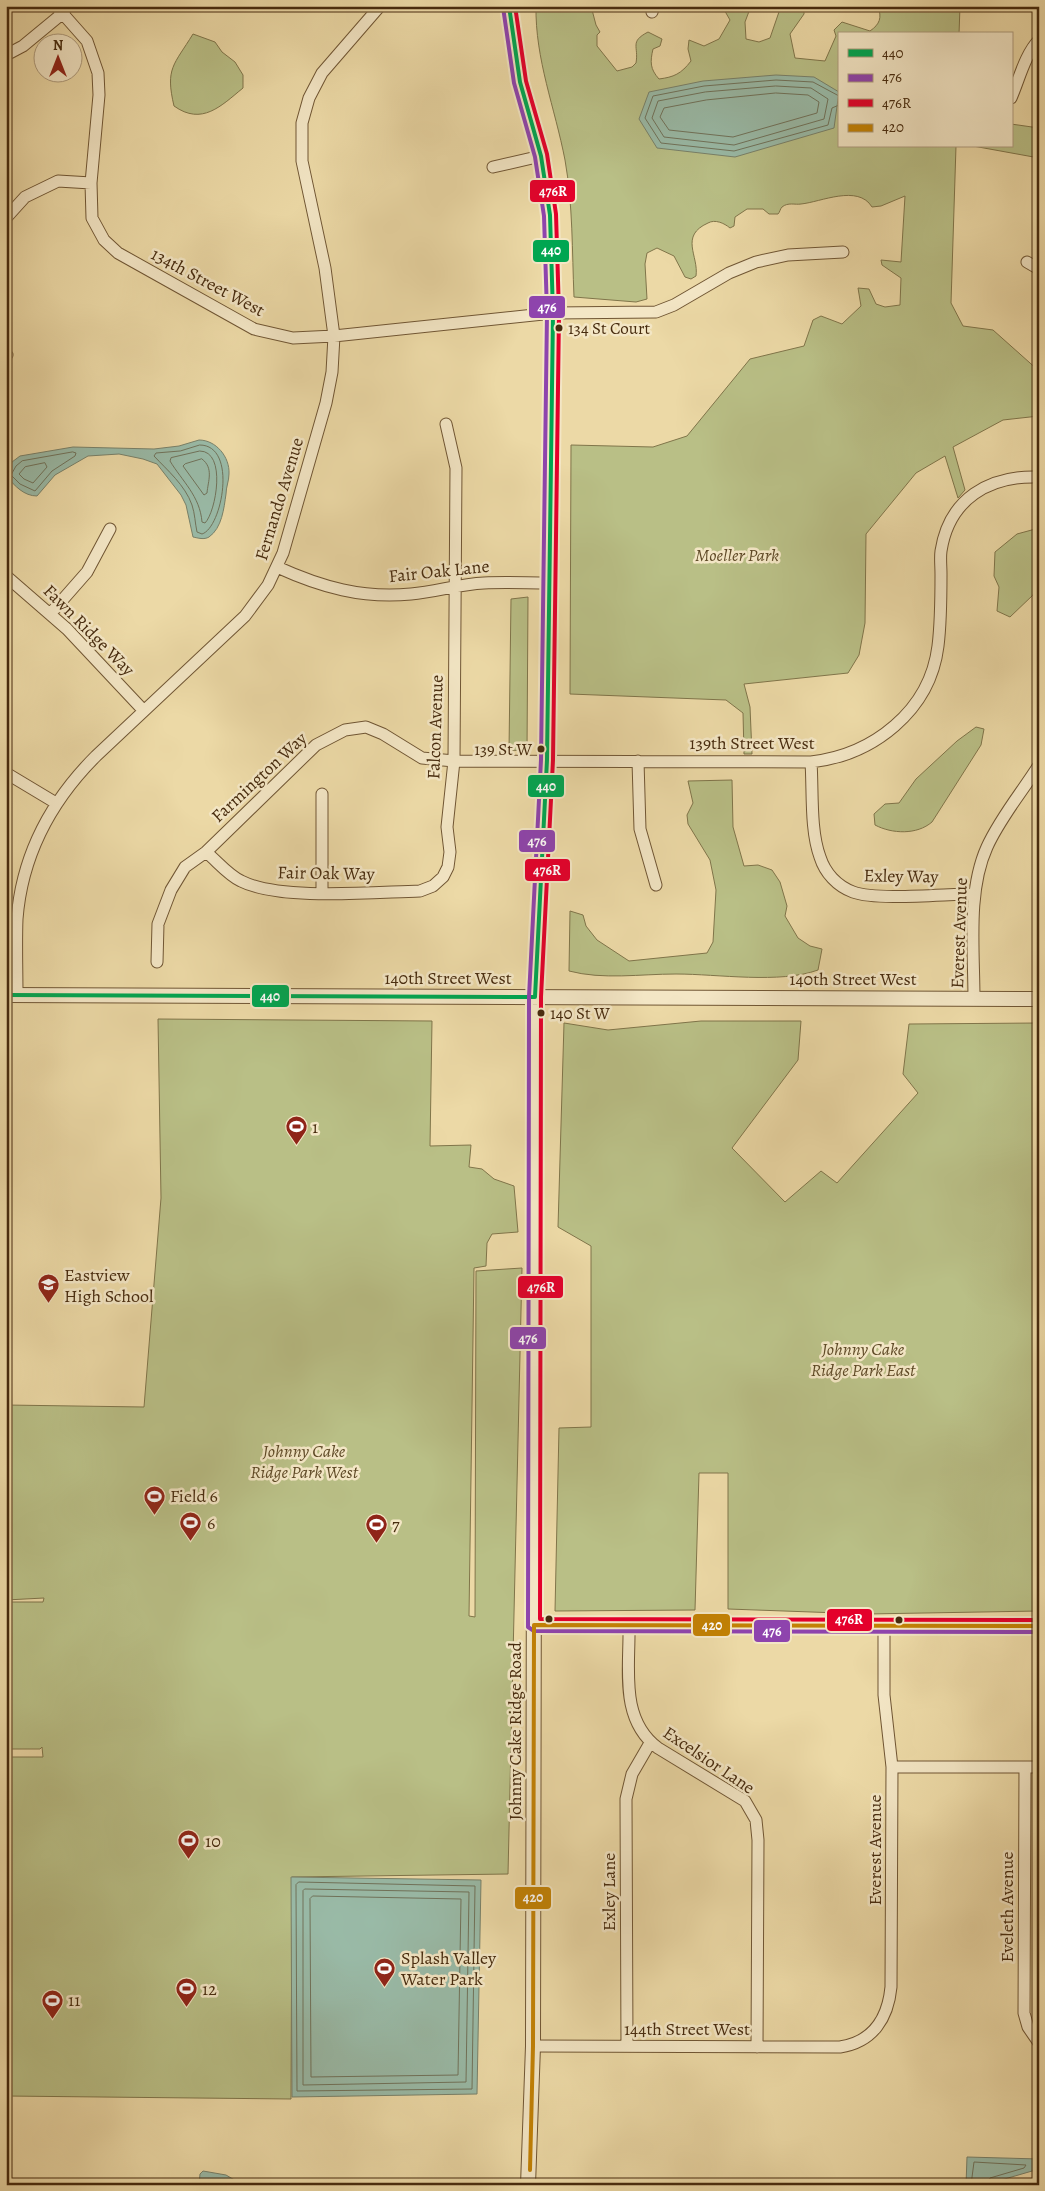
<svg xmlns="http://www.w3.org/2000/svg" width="1045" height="2191" font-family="Alegreya,serif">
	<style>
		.green { fill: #b9bf86; stroke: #80754a }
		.water { fill: #99baa7; stroke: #78816a }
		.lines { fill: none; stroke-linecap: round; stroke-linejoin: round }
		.shore { stroke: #70725a; stroke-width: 1 }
		.minor-casing { stroke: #705634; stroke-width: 13 }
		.tertiary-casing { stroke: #705634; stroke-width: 16 }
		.minor { stroke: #f3e6c5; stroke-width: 11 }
		.tertiary { stroke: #f3e6c5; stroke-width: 14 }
		.bus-1-casing { stroke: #f3e6c5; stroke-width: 8 }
		.bus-2-casing { stroke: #f3e6c5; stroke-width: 8 }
		.bus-3-casing { stroke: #f3e6c5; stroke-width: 8 }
		.bus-4-casing { stroke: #f3e6c5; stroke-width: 8 }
		.bus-1 { stroke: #00a651; stroke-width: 4 }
		.bus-2 { stroke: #8e44ad; stroke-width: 4 }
		.bus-3 { stroke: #e4002b; stroke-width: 4 }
		.bus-4 { stroke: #c28104; stroke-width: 4 }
		.bus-dot { fill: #472b0e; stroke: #f3e6c5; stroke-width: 2 }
		.labels { text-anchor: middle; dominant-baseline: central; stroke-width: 5; stroke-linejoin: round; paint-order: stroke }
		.bus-label { font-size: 17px; fill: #472b0e; stroke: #f3e6c5; text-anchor: start }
		.street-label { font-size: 18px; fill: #472b0e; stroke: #f3e6c5 }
		.park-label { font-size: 18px; font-style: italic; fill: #5e4926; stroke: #f3e6c5 }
		.poi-label { font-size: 18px; fill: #472b0e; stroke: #f3e6c5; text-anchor: start }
		.line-badge { stroke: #f3e6c5; stroke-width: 2 }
		.badge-label { font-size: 14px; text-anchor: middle; font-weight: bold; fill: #fff }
	</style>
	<rect width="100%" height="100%" fill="#ecd9a6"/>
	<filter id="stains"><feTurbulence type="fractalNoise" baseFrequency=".004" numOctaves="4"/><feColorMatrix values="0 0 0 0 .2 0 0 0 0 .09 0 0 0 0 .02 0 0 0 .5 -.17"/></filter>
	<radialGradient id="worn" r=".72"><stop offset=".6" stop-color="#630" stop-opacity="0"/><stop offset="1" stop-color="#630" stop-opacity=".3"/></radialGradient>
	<path class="green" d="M 536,6 L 591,6 L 596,25 L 600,32 L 597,35 L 597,46 L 617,71 L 632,67 L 636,63 C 639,46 629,42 648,32 L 662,39 L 660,46 L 653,49 C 650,62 650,69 659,79 C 674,77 681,74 691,61 L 688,49 L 689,40 L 704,46 L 719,39 L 730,20 L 722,6 L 751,6 L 745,22 L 746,39 L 759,42 L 770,38 L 781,6 L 804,6 L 804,14 L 790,34 L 795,58 L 825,61 L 836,36 L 834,30 L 842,22 L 870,31 C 880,24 882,18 878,6 L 960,6 L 959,34 L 839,34 L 839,146 L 956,146 L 951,303 L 963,326 L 993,330 L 1039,371 L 1039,416 L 1003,420 L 953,447 L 965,490 L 958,498 L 945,456 L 916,473 L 866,534 L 865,623 L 859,655 L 848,673 L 744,684 L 750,707 L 752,754 L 744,754 L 743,713 L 726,700 L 570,694 L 571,445 L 653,447 L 687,436 L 750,359 L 804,346 L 813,320 L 821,316 L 842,324 L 861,306 L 858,288 L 869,289 L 876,304 L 885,307 L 900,305 L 901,278 L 882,265 L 881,260 L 901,262 L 905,196 L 881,206 L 872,207 C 858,184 821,202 801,204 C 795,205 788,202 782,207 C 780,209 780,212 778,214 L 769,214 L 763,209 L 747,209 L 735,217 L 734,226 L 730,228 C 724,223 715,219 708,223 C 679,236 699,256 696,276 L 691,279 L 685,277 L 674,256 L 657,248 L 647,253 L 645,264 L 647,299 L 636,302 L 574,297 C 572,251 573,205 565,160 C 555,108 535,59 536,6 Z
		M 193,34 L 215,42 L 222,52 L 235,62 L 243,75 L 243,88 C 221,106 202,126 174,106 C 165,68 174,65 193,34 Z
		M 1011,124 L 1039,128 L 1039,158 L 973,146 L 1011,146 Z
		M 1039,528 L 1039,577 L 1033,595 L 1010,617 L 997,611 L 999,587 L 994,576 L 995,552 L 1017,534 Z
		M 528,597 L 527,751 L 509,750 L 511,599 Z
		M 976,727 L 984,729 L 981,745 L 932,822 C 917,835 892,834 875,825 L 874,814 L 885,804 L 899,803 L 916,779 L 957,741 Z
		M 732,780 L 733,827 L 744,866 L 758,865 L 772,870 L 780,882 L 787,906 L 785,916 L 798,938 L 810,946 L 822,949 L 818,970 C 780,984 718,974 676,974 C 640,974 603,980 569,971 L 570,911 L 583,915 L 586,926 L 597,940 L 629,961 L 707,953 L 713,942 L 716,890 L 710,860 L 688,824 L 687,815 L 693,803 L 688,781 Z
		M 158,1019 L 432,1021 L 430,1146 L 471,1145 L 469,1167 L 482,1169 L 494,1179 L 514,1186 L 518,1232 L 492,1234 L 487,1243 L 486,1266 L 474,1268 L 469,1616 L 475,1617 L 476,1271 L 522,1268 L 508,1874 L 292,1877 L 291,2099 L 6,2096 L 6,1757 L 43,1757 L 42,1747 L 40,1749 L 6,1749 L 6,1602 L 43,1602 L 44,1598 L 6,1600 L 6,1405 L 144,1407 L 161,1198 Z
		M 701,1021 L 801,1021 L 798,1060 L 732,1148 L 785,1202 L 821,1171 L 837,1183 L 918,1093 L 903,1074 L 909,1024 L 1039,1023 L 1039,1611 L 867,1614 L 728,1609 L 728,1473 L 699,1473 L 695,1610 L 555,1611 L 559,1428 L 591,1427 L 591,1246 L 558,1227 L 564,1023 L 608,1030 Z"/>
	<path class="water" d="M 776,75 L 814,77 L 839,92 L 834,128 L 735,157 L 657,148 L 639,119 L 649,92 L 703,81 Z
		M 199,440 C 216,440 230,457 229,474 C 229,481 226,487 226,494 C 224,508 222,528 209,537 C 204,540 198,538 193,537 L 186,505 L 181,495 L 157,464 L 143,459 L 119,454 L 88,456 L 55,475 L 37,496 C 24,496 15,486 7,477 L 8,470 L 12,462 L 20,456 L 73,447 L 154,449 L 179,446 Z
		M 291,1877 L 481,1880 L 477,2094 L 292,2097 Z
		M 967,2157 L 1039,2159 L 1039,2169 L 984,2185 L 966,2185 Z
		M 203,2171 L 226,2175 L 243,2185 L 199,2185 L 200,2174 Z"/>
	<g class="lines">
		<path class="shore" d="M 776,86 L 811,88 L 828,99 L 824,119 L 734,145 L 664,137 L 652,118 L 658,101 L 705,92 Z
			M 776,93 L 808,95 L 819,102 L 817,113 L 733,137 L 669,130 L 660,117 L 664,108 L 706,100 Z
			M 839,96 L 813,82 L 776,80 L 704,86 L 653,96 L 645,118 L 661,143 L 734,151 L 828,125 L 832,108 L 839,105
			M 200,445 C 238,445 222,528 202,534 L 197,532 C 195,523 195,514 192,505 C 185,485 167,470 154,456 L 156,453 L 180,451 Z
			M 200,451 C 227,451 216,512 205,523 L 202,522 C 200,496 182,481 170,461 L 171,458 Z
			M 73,452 L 76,453 L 75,456 L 52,471 L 35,491 L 20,484 L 11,475 L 16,466 L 22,461 Z
			M 202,459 C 214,468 208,481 207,493 L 204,495 L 183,466 L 185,464 Z
			M 45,463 L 47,467 L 33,483 L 24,479 L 19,474 L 25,467 Z
			M 299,1882 L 475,1886 L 472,2089 L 297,2091 L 296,1885 Z
			M 305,1889 L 469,1892 L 466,2082 L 303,2085 L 303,1891 Z
			M 313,1896 L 461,1899 L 458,2075 L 311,2077 L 310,1899 Z
			M 971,2185 L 974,2162 L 1026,2165 L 1024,2168 L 990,2178 L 987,2185"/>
		<defs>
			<path id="minor" d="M 56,6 L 87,41 L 98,73 L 99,95 L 91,183 L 92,218 L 104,240 L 118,253 L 254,329 L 293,338 L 334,336 L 553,313 L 656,312 L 674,305 L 729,273 L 756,262 L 788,255 L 843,252
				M 652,12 L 654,6
				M 6,55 L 23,46 L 63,13 L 66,8
				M 1011,98 C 1019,80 1025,54 1039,40
				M 493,167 L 541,156
				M 6,218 L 25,197 L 58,181 L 91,183
				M 1027,262 L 1039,269
				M 6,354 L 7,355
				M 277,567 C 321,587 363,599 411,594 C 436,592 459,584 484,583 C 505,582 527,583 549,583
				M 6,576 L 67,629 L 144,711
				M 51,613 L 87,572 L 110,529
				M 638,761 L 640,829 L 656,885
				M 811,762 C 813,791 810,830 820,857 C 825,873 837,886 853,892 C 878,901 945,894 975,894
				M 6,773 L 56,803
				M 206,852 C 217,861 228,875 241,881 C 280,901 375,892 420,891 L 433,886 L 443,877 L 448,867 L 450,852 L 447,827 L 454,761 L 456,468 L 446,424
				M 322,893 L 322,794
				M 157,962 L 158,924 L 171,890 L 185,867 L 206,852 L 316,745 L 345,730 L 366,727 L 383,734 L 422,758 L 454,761 L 811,762 C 873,755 930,711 938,646 C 941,622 941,597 941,574 C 941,566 940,558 941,551 C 949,499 989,475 1039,477
				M 17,996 C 17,970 16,944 17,919 C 22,855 52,800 96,756 L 245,616 L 268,585 L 283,553 L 326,403 L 332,372 L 334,336 L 325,268 L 302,161 L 302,123 L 309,98 L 322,73 L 380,6
				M 974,999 C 974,950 967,891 987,847 C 1000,818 1022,792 1039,765
				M 629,1625 C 630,1668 619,1719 658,1748 L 745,1801 L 756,1820 L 758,1840 L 757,2047
				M 892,1767 L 1039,1767
				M 1025,1767 L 1024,2013 L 1028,2027 L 1039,2043
				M 533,2046 L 840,2047 C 873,2042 888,2018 891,1987 L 892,1767 L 884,1695 L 884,1627
				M 627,2046 L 626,1799 L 632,1774 L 650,1743"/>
			<path id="tertiary" d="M 509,6 L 520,82 L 541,156 L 550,215 L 553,313 L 547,760 L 535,997 L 533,2046 L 528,2185
				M 6,995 L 1039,999
				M 534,1625 L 1039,1626"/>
		</defs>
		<use href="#minor" class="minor-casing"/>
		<use href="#tertiary" class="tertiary-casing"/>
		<use href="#minor" class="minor"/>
		<use href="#tertiary" class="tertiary"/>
		<defs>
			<path id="bus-1" d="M 509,6 L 520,82 L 541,156 L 550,215 L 553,313 L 547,760 L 535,997
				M 6,995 L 535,997"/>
			<path id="bus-2" d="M 503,7 L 514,83 L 535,157 L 544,216 L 547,313 L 541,760 L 529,997 L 528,1627 L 534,1631 L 1039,1632"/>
			<path id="bus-3" d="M 515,6 L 526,81 L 547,154 L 556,214 L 559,313 L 553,760 L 541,997 L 540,1619 L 1039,1620"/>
			<path id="bus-4" d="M 534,1625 L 1039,1626
				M 530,2170 L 533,2046 L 534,1625"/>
		</defs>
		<use href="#bus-1" class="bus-1-casing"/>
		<use href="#bus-2" class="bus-2-casing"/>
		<use href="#bus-3" class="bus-3-casing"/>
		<use href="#bus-4" class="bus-4-casing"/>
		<use href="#bus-1" class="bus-1"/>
		<use href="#bus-2" class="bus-2"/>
		<use href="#bus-3" class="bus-3"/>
		<use href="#bus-4" class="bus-4"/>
	</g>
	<defs>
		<symbol id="stadium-pin" viewBox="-11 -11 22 30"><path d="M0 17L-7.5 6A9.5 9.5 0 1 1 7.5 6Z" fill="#8f2418" stroke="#f3e6c5"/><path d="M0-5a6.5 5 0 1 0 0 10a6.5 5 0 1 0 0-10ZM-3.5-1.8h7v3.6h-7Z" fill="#fff"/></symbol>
		<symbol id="school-pin" viewBox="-11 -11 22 30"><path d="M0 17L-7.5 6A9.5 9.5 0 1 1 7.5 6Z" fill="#8f2418" stroke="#f3e6c5"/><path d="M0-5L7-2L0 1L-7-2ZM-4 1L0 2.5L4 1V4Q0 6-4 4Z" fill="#fff"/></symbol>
	</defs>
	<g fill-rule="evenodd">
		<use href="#stadium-pin" x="284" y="1114" width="25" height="34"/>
		<use href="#school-pin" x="36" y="1272" width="25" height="34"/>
		<use href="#stadium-pin" x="142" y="1484" width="25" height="34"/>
		<use href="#stadium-pin" x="178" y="1510" width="25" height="34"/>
		<use href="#stadium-pin" x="364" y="1512" width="25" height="34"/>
		<use href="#stadium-pin" x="176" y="1828" width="25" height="34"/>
		<use href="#stadium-pin" x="372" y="1956" width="25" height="34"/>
		<use href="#stadium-pin" x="174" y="1976" width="25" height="34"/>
		<use href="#stadium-pin" x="40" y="1988" width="25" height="34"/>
	</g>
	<g class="bus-dot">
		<circle cx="559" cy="328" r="4.5"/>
		<circle cx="541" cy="749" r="4.5"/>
		<circle cx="541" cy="1013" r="4.5"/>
		<circle cx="549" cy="1619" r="4.5"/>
		<circle cx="899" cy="1620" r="4.5"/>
	</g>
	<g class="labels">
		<g class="bus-label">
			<text x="568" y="328">134 St Court</text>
			<text x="532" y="749" text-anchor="end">139 St W</text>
			<text x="550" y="1013">140 St W</text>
		</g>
		<g class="street-label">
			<text transform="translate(208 282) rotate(28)">134th Street West</text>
			<text transform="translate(279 499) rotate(-73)">Fernando Avenue</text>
			<text transform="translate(439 571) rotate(-6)">Fair Oak Lane</text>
			<text transform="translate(89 630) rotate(45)">Fawn Ridge Way</text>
			<text transform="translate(435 727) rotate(-88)">Falcon Avenue</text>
			<text x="752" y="743">139th Street West</text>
			<text transform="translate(259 777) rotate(-43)">Farmington Way</text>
			<text transform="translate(326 873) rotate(1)">Fair Oak Way</text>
			<text transform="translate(901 876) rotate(1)">Exley Way</text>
			<text transform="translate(959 933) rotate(-88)">Everest Avenue</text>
			<text x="448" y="978">140th Street West</text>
			<text x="853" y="979">140th Street West</text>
			<text transform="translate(515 1731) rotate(-90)">Johnny Cake Ridge Road</text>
			<text transform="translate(709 1760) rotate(34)">Excelsior Lane</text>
			<text transform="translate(875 1850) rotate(-90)">Everest Avenue</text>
			<text transform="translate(609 1892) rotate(-90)">Exley Lane</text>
			<text transform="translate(1007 1907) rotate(-90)">Eveleth Avenue</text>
			<text x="687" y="2029">144th Street West</text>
		</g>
		<g class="park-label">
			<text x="737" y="555">Moeller Park</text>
			<text x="863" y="1349">Johnny Cake<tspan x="863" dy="21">Ridge Park East</tspan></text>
			<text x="304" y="1451">Johnny Cake<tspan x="304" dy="21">Ridge Park West</tspan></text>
		</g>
		<g class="poi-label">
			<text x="312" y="1127">1</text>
			<text x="64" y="1275">Eastview<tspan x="64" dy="21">High School</tspan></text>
			<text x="170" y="1496">Field 6</text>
			<text x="207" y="1523">6</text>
			<text x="392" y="1524">7</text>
			<text x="205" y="1841">10</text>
			<text x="401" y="1958">Splash Valley<tspan x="401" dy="21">Water Park</tspan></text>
			<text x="202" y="1989">12</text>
			<text x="68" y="2000">11</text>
		</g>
	</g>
	<g class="line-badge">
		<rect x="529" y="179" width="47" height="24" rx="5" fill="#e4002b"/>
		<rect x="532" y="239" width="38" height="24" rx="5" fill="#00a651"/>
		<rect x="528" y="295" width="38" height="24" rx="5" fill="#8e44ad"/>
		<rect x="527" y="774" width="38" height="24" rx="5" fill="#00a651"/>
		<rect x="518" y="829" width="38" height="24" rx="5" fill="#8e44ad"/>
		<rect x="524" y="858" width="47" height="24" rx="5" fill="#e4002b"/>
		<rect x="251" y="984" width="39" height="24" rx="5" fill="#00a651"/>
		<rect x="517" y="1275" width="47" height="24" rx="5" fill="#e4002b"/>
		<rect x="509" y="1326" width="38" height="24" rx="5" fill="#8e44ad"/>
		<rect x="826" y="1608" width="47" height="24" rx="5" fill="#e4002b"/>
		<rect x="692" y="1613" width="39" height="24" rx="5" fill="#c28104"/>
		<rect x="753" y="1619" width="38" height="24" rx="5" fill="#8e44ad"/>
		<rect x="514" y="1886" width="38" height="24" rx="5" fill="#c28104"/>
	</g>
	<g class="badge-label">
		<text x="553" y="196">476R</text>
		<text x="551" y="255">440</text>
		<text x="547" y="312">476</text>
		<text x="546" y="791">440</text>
		<text x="537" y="846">476</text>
		<text x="547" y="875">476R</text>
		<text x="270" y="1001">440</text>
		<text x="541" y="1292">476R</text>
		<text x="528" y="1343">476</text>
		<text x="849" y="1624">476R</text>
		<text x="712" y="1630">420</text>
		<text x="772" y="1636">476</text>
		<text x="533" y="1902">420</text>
	</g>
	<rect width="1045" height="2191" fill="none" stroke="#ecd9a6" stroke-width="25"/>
	<rect x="8" y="8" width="1030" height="2176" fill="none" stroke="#472b0e" stroke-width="2.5"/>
	<rect x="12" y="12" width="1020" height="2166" fill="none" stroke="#472b0e"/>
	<rect x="838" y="32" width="175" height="115" fill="#f3e6c5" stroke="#ae9b7c"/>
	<rect x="848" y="49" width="25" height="8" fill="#00a651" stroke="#ae9b7c"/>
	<text x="882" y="58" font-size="15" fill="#472b0e">440</text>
	<rect x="848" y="74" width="25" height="8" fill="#8e44ad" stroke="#ae9b7c"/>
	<text x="882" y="82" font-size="15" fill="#472b0e">476</text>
	<rect x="848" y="99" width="25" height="8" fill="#e4002b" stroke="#ae9b7c"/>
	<text x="882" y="108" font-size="15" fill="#472b0e">476R</text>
	<rect x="848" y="124" width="25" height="8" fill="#c28104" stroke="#ae9b7c"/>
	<text x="882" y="132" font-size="15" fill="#472b0e">420</text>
	<g transform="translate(58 58)"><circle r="24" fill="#f3e6c5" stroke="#ae9b7c"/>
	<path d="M0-4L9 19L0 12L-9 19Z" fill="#8f2418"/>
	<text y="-8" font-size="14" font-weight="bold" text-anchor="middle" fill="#472b0e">N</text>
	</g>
	<rect width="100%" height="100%" filter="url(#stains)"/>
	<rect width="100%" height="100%" fill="url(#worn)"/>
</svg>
